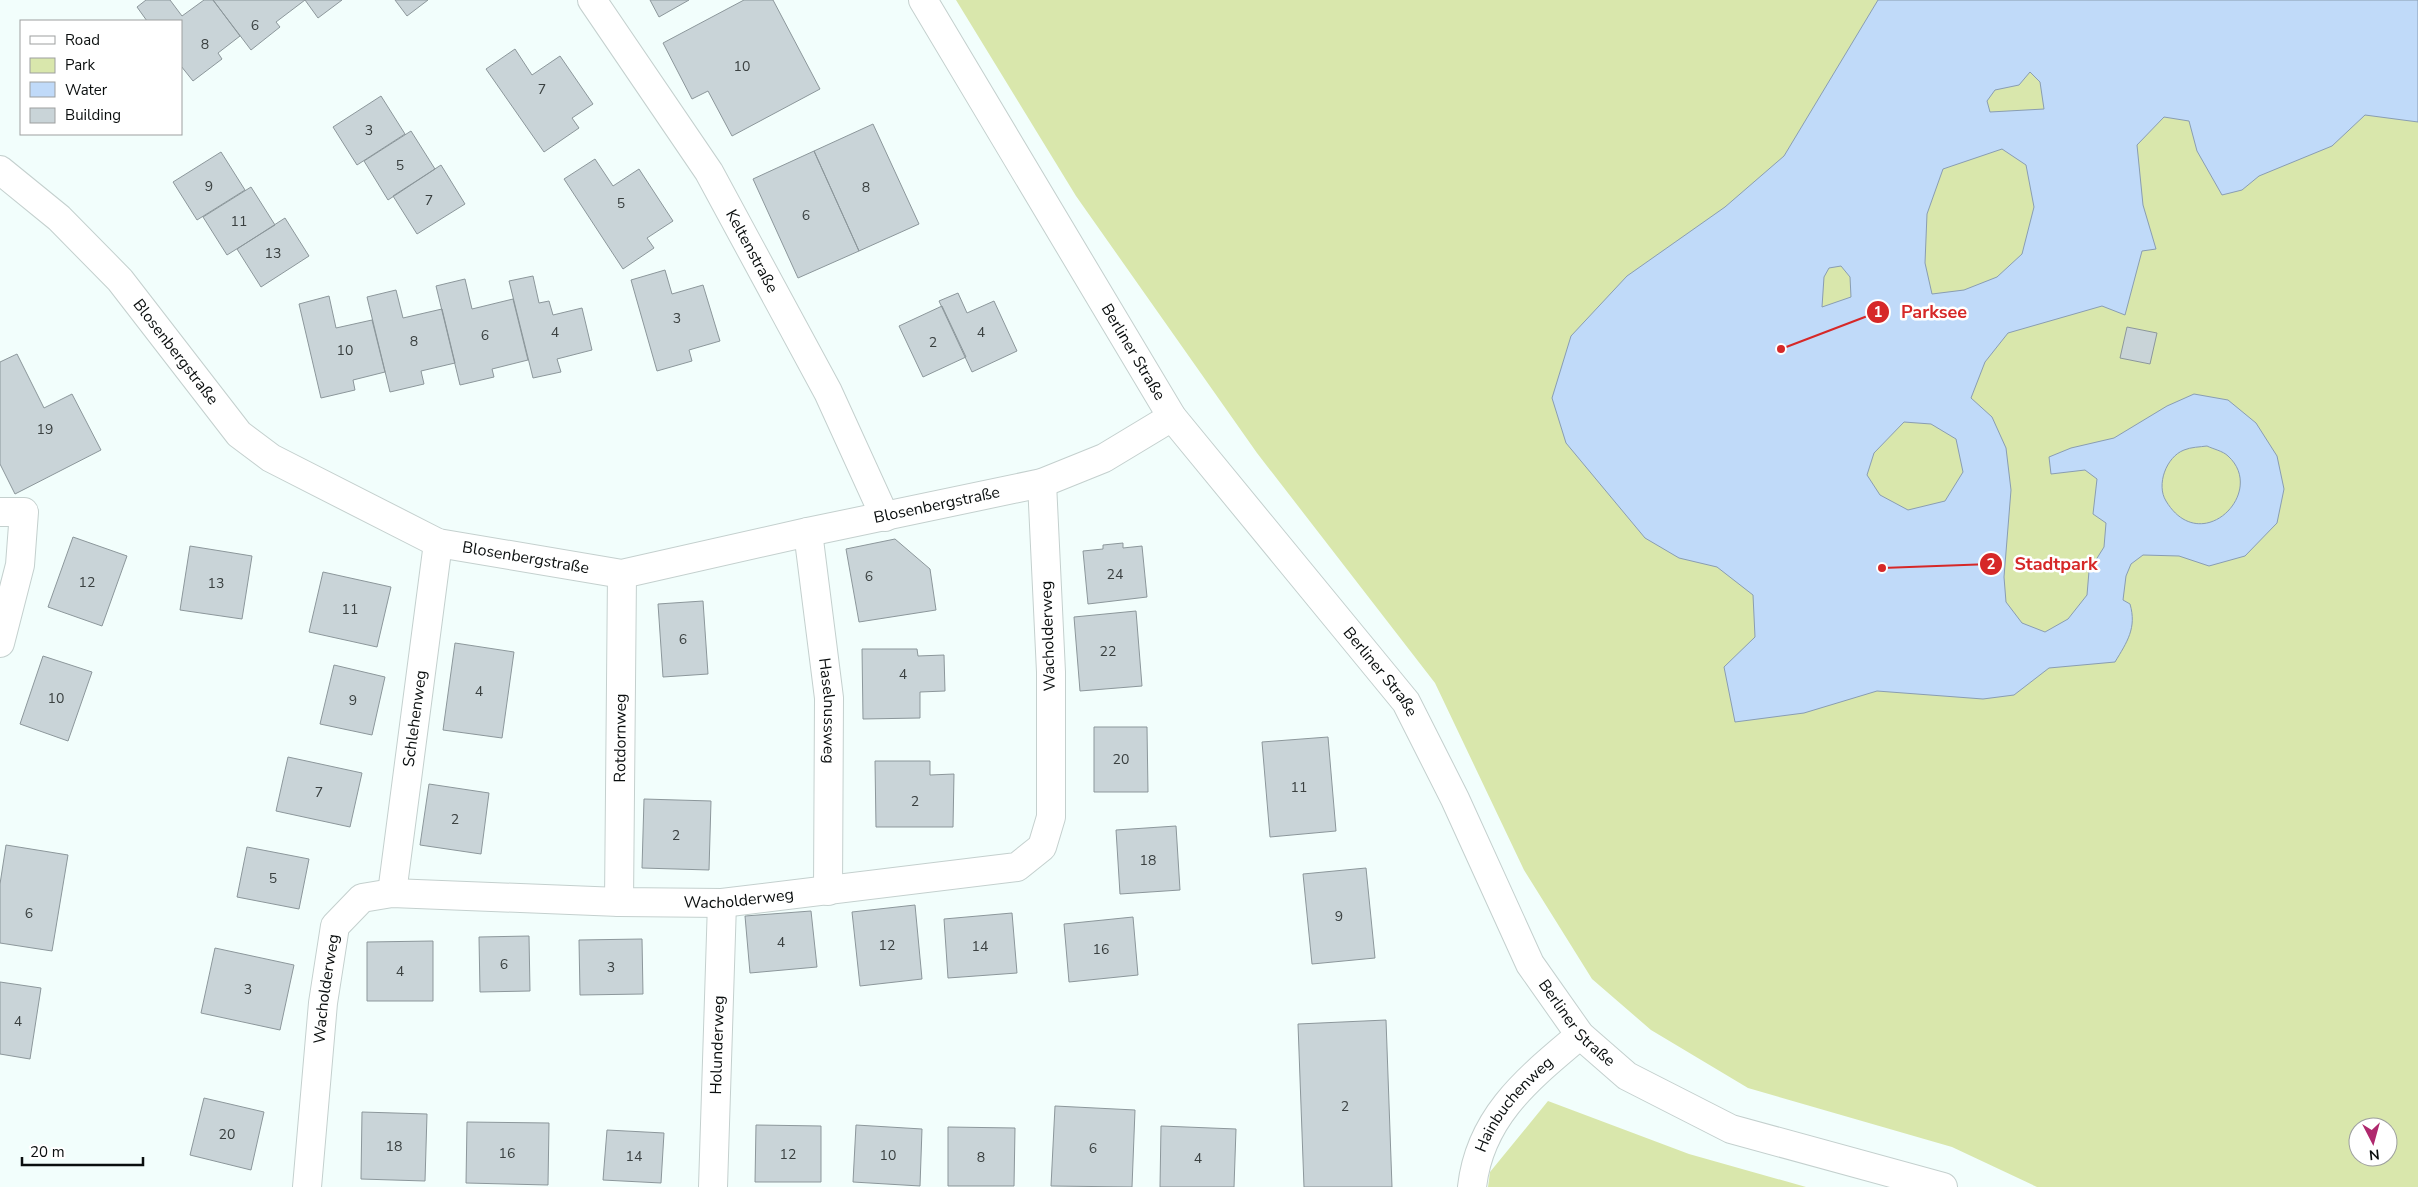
<svg xmlns="http://www.w3.org/2000/svg" width="2418" height="1187" font-family="'Nunito Sans',sans-serif">
	<style>
		.green { fill: #d9e7ac; fill-rule: evenodd }
		.water { fill: #c0daf9; stroke: #899db2; fill-rule: evenodd }
		.building { fill: #c9d4d8; stroke: #8c979b }
		.lines { fill: none; stroke-linecap: round; stroke-linejoin: round }
		.street-casing { stroke: #c4d0ce; stroke-width: 30 }
		.secondary-casing { stroke: #c4d0ce; stroke-width: 30 }
		.street { stroke: #fff; stroke-width: 28 }
		.secondary { stroke: #fff; stroke-width: 28 }
		.labels { text-anchor: middle; dominant-baseline: central; stroke-width: 5; stroke-linejoin: round; paint-order: stroke }
		.number-label { font-size: 14px; fill: #3a4040 }
		.street-label { font-size: 16px; fill: #0a0e0e; stroke: #fff }
		.leader { fill: none; stroke: #d62828; stroke-width: 2 }
		.callout-dot { fill: #d62828; stroke: #fff; stroke-width: 2 }
		.mark-label { font-size: 15px; text-anchor: middle; font-weight: bold; fill: #fff }
		.callout-label { font-size: 18px; text-anchor: middle; font-weight: bold; fill: #d62828; stroke: #fff; stroke-width: 5; stroke-linejoin: round; paint-order: stroke }
	</style>
	<rect width="100%" height="100%" fill="#f2fefc"/>
	<path class="green" d="M 956,0 L 2418,0 L 2418,1187 L 2037,1187 L 1952,1147 L 1748,1088 L 1651,1030 L 1592,979 L 1524,870 L 1435,683 L 1257,453 L 1076,196 ZM 2358,1127 L 2388,1127 L 2388,1157 L 2358,1157 Z
		M 1548,1101 L 1689,1154 L 1806,1187 L 1488,1187 L 1490,1172 Z"/>
	<path class="water" d="M 1878,0 L 2418,0 L 2418,122 L 2365,115 L 2332,146 L 2259,176 L 2242,190 L 2222,195 L 2197,151 L 2189,121 L 2164,117 L 2137,145 L 2143,205 L 2156,249 L 2142,251 L 2125,315 L 2102,306 L 2008,333 L 1985,362 L 1971,398 L 1992,417 L 2006,448 L 2011,490 L 2004,577 L 2006,602 L 2022,623 L 2045,632 L 2068,619 L 2087,595 L 2089,571 L 2104,547 L 2106,523 L 2093,514 L 2097,479 L 2085,470 L 2051,474 L 2049,457 L 2071,448 L 2114,438 L 2167,406 L 2194,394 L 2228,400 L 2256,423 L 2277,456 L 2284,489 L 2277,523 L 2245,556 L 2209,566 L 2179,556 L 2143,555 L 2131,564 L 2126,576 L 2123,600 L 2130,604 C 2137,628 2127,642 2115,662 L 2049,668 L 2014,695 L 1983,699 L 1877,691 L 1804,713 L 1735,722 L 1724,667 L 1755,637 L 1753,595 L 1717,567 L 1679,558 L 1645,538 L 1566,443 L 1552,398 L 1571,336 L 1627,276 L 1725,207 L 1784,156 ZM 2030,72 L 2040,82 L 2044,109 L 1990,112 L 1987,101 L 1995,90 L 2019,85 ZM 2002,149 L 2026,165 L 2034,207 L 2022,254 L 1997,277 L 1964,290 L 1932,294 L 1925,263 L 1927,214 L 1943,169 ZM 1841,266 L 1850,277 L 1851,297 L 1822,307 L 1824,277 L 1829,268 ZM 1904,422 L 1931,424 L 1956,439 L 1963,472 L 1945,501 L 1908,510 L 1880,495 L 1867,475 L 1874,453 ZM 2207,446 C 2213,449 2223,451 2228,456 C 2268,492 2201,559 2166,501 C 2156,485 2166,457 2184,450 C 2191,447 2200,447 2207,446 Z"/>
	<path class="building" d="M 146,0 L 170,0 L 182,16 L 204,0 L 213,0 L 240,36 L 218,53 L 222,59 L 193,81 L 181,66 L 181,21 L 147,21 L 137,7 Z
		M 213,0 L 342,0 L 318,18 L 305,0 L 276,22 L 280,27 L 251,50 Z
		M 395,0 L 428,0 L 407,16 Z
		M 650,0 L 689,0 L 659,17 Z
		M 744,0 L 773,0 L 820,89 L 732,136 L 708,91 L 692,99 L 663,43 Z
		M 515,49 L 532,75 L 560,56 L 593,104 L 572,118 L 579,128 L 544,152 L 486,69 Z
		M 381,96 L 405,134 L 357,165 L 333,127 Z
		M 873,124 L 919,224 L 859,251 L 814,151 Z
		M 411,131 L 435,169 L 388,200 L 364,161 Z
		M 814,151 L 859,251 L 798,278 L 753,179 Z
		M 221,152 L 245,190 L 197,220 L 173,182 Z
		M 595,159 L 613,186 L 639,169 L 673,221 L 647,238 L 654,248 L 623,269 L 564,179 Z
		M 441,165 L 465,204 L 417,234 L 393,196 Z
		M 251,187 L 275,225 L 227,255 L 203,217 Z
		M 285,218 L 309,256 L 261,287 L 237,249 Z
		M 665,270 L 672,294 L 703,285 L 720,341 L 689,350 L 692,361 L 657,371 L 631,280 Z
		M 533,276 L 539,303 L 549,301 L 553,315 L 582,308 L 592,350 L 557,359 L 561,372 L 533,378 L 509,281 Z
		M 465,279 L 472,309 L 513,299 L 528,360 L 492,369 L 494,377 L 460,385 L 436,286 Z
		M 396,290 L 403,318 L 442,309 L 455,363 L 421,371 L 424,384 L 390,392 L 367,297 Z
		M 958,293 L 967,313 L 994,301 L 1017,351 L 972,372 L 939,301 Z
		M 329,296 L 336,328 L 372,320 L 385,372 L 353,380 L 355,390 L 321,398 L 299,304 Z
		M 942,306 L 966,357 L 923,377 L 899,326 Z
		M 2127,327 L 2157,333 L 2150,364 L 2120,358 Z
		M 17,354 L 44,408 L 72,394 L 101,450 L 15,494 L 0,464 L 0,362 Z
		M 73,537 L 127,556 L 102,626 L 48,607 Z
		M 895,539 L 930,569 L 936,610 L 859,622 L 846,549 Z
		M 1123,543 L 1123,548 L 1142,546 L 1147,597 L 1088,604 L 1083,551 L 1103,549 L 1103,545 Z
		M 190,546 L 252,556 L 242,619 L 180,610 Z
		M 323,572 L 391,587 L 377,647 L 309,632 Z
		M 703,601 L 708,674 L 663,677 L 658,604 Z
		M 1136,611 L 1142,686 L 1080,691 L 1074,617 Z
		M 455,643 L 514,652 L 502,738 L 443,730 Z
		M 862,649 L 917,649 L 918,656 L 944,655 L 945,691 L 920,692 L 920,718 L 863,719 Z
		M 43,656 L 92,672 L 68,741 L 20,724 Z
		M 334,665 L 385,677 L 372,735 L 320,724 Z
		M 1094,727 L 1147,727 L 1148,792 L 1094,792 Z
		M 1328,737 L 1336,831 L 1270,837 L 1262,742 Z
		M 288,757 L 362,773 L 350,827 L 276,811 Z
		M 875,761 L 930,761 L 930,775 L 954,774 L 953,827 L 876,827 Z
		M 429,784 L 489,793 L 481,854 L 420,845 Z
		M 644,799 L 711,801 L 709,870 L 642,868 Z
		M 1176,826 L 1180,890 L 1120,894 L 1116,830 Z
		M 6,845 L 68,855 L 52,951 L 0,943 L 0,884 Z
		M 247,847 L 309,859 L 299,909 L 237,897 Z
		M 1366,868 L 1375,958 L 1312,964 L 1303,874 Z
		M 915,905 L 922,979 L 860,986 L 852,912 Z
		M 811,911 L 817,967 L 750,973 L 745,916 Z
		M 1012,913 L 1017,973 L 948,978 L 944,919 Z
		M 1133,917 L 1138,975 L 1069,982 L 1064,924 Z
		M 529,936 L 530,991 L 480,992 L 479,937 Z
		M 642,939 L 643,994 L 580,995 L 579,940 Z
		M 433,941 L 433,1001 L 367,1001 L 367,942 Z
		M 215,948 L 294,965 L 280,1030 L 201,1013 Z
		M 0,982 L 41,988 L 30,1059 L 0,1054 Z
		M 1386,1020 L 1392,1187 L 1304,1187 L 1298,1024 Z
		M 204,1098 L 264,1112 L 251,1170 L 190,1155 Z
		M 1055,1106 L 1135,1110 L 1132,1187 L 1051,1186 Z
		M 362,1112 L 427,1114 L 425,1181 L 361,1179 Z
		M 467,1122 L 549,1123 L 548,1185 L 466,1183 Z
		M 756,1125 L 821,1126 L 821,1182 L 755,1182 Z
		M 856,1125 L 922,1129 L 920,1186 L 853,1182 Z
		M 1161,1126 L 1236,1129 L 1234,1187 L 1160,1187 Z
		M 948,1127 L 1015,1128 L 1014,1186 L 948,1186 Z
		M 607,1130 L 664,1133 L 661,1183 L 603,1180 Z"/>
	<g class="lines">
		<defs>
			<g id="street">
				<path id="s1" d="M 592,0 L 709,172 L 828,392 L 885,517"/>
				<path id="s2" d="M 0,170 L 59,218 L 120,280 L 239,434 L 271,458 L 438,543 L 622,574 L 808,532 L 1042,483 L 1104,458 L 1172,417"/>
				<path d="M 0,512 L 24,512 L 20,565 L 0,643"/>
				<path id="s3" d="M 808,532 L 829,698 L 828,891"/>
				<path id="s4" d="M 392,893 L 438,543"/>
				<path id="s5" d="M 619,902 L 622,574"/>
				<path id="s6" d="M 307,1187 L 323,1003 L 335,926 L 362,898 L 392,893 L 619,902 L 722,903 L 1017,867 L 1042,847 L 1051,817 L 1051,672 L 1042,483"/>
				<path id="s7" d="M 713,1187 L 722,903"/>
				<path id="s8" d="M 1472,1187 C 1480,1116 1529,1078 1580,1035"/>
			</g>
			<g id="secondary">
				<path id="s9" d="M 923,0 L 1172,417 L 1406,702 L 1455,799 L 1530,964 L 1580,1035 L 1627,1076 L 1731,1129 L 1943,1187"/>
			</g>
		</defs>
		<use href="#street" class="street-casing"/>
		<use href="#secondary" class="secondary-casing"/>
		<use href="#street" class="street"/>
		<use href="#secondary" class="secondary"/>
	</g>
	<g class="labels">
		<g class="number-label">
			<text x="255" y="25">6</text>
			<text x="205" y="44">8</text>
			<text x="742" y="66">10</text>
			<text x="542" y="89">7</text>
			<text x="369" y="130">3</text>
			<text x="400" y="165">5</text>
			<text x="209" y="186">9</text>
			<text x="866" y="187">8</text>
			<text x="429" y="200">7</text>
			<text x="621" y="203">5</text>
			<text x="806" y="215">6</text>
			<text x="239" y="221">11</text>
			<text x="273" y="253">13</text>
			<text x="677" y="318">3</text>
			<text x="555" y="332">4</text>
			<text x="981" y="332">4</text>
			<text x="485" y="335">6</text>
			<text x="414" y="341">8</text>
			<text x="933" y="342">2</text>
			<text x="345" y="350">10</text>
			<text x="45" y="429">19</text>
			<text x="1115" y="574">24</text>
			<text x="869" y="576">6</text>
			<text x="87" y="582">12</text>
			<text x="216" y="583">13</text>
			<text x="350" y="609">11</text>
			<text x="683" y="639">6</text>
			<text x="1108" y="651">22</text>
			<text x="903" y="674">4</text>
			<text x="479" y="691">4</text>
			<text x="56" y="698">10</text>
			<text x="353" y="700">9</text>
			<text x="1121" y="759">20</text>
			<text x="1299" y="787">11</text>
			<text x="319" y="792">7</text>
			<text x="915" y="801">2</text>
			<text x="455" y="819">2</text>
			<text x="676" y="835">2</text>
			<text x="1148" y="860">18</text>
			<text x="273" y="878">5</text>
			<text x="29" y="913">6</text>
			<text x="1339" y="916">9</text>
			<text x="781" y="942">4</text>
			<text x="887" y="945">12</text>
			<text x="980" y="946">14</text>
			<text x="1101" y="949">16</text>
			<text x="504" y="964">6</text>
			<text x="611" y="967">3</text>
			<text x="400" y="971">4</text>
			<text x="248" y="989">3</text>
			<text x="18" y="1021">4</text>
			<text x="1345" y="1106">2</text>
			<text x="227" y="1134">20</text>
			<text x="394" y="1146">18</text>
			<text x="1093" y="1148">6</text>
			<text x="507" y="1153">16</text>
			<text x="788" y="1154">12</text>
			<text x="888" y="1155">10</text>
			<text x="634" y="1156">14</text>
			<text x="981" y="1157">8</text>
			<text x="1198" y="1158">4</text>
		</g>
		<g class="street-label">
			<text stroke="none"><textPath href="#s1" startOffset="298">Keltenstraße</textPath></text>
			<text stroke="none"><textPath href="#s2" startOffset="254">Blosenbergstraße</textPath></text>
			<text stroke="none"><textPath href="#s9" startOffset="410">Berliner Straße</textPath></text>
			<text stroke="none"><textPath href="#s2" startOffset="1094">Blosenbergstraße</textPath></text>
			<text stroke="none"><textPath href="#s2" startOffset="674">Blosenbergstraße</textPath></text>
			<text transform="translate(1048 636) rotate(-92)">Wacholderweg</text>
			<text stroke="none"><textPath href="#s9" startOffset="815">Berliner Straße</textPath></text>
			<text stroke="none"><textPath href="#s3" startOffset="180">Haselnussweg</textPath></text>
			<text stroke="none"><textPath href="#s4" startOffset="176">Schlehenweg</textPath></text>
			<text stroke="none"><textPath href="#s5" startOffset="164">Rotdornweg</textPath></text>
			<text stroke="none"><textPath href="#s6" startOffset="679">Wacholderweg</textPath></text>
			<text stroke="none"><textPath href="#s6" startOffset="199">Wacholderweg</textPath></text>
			<text stroke="none"><textPath href="#s9" startOffset="1220">Berliner Straße</textPath></text>
			<text stroke="none"><textPath href="#s7" startOffset="142">Holunderweg</textPath></text>
			<text stroke="none"><textPath href="#s8" startOffset="95">Hainbuchenweg</textPath></text>
		</g>
	</g>
	<path class="leader" d="M1781 349L1878 312M1882 568L1991 564"/>
	<g class="callout-dot">
		<circle cx="1781" cy="349" r="5"/>
		<circle cx="1882" cy="568" r="5"/>
		<circle cx="1878" cy="312" r="12"/>
		<circle cx="1991" cy="564" r="12"/>
	</g>
	<g class="mark-label">
		<text x="1878" y="317">1</text>
		<text x="1991" y="569">2</text>
	</g>
	<g class="callout-label">
		<text x="1934" y="318">Parksee</text>
		<text x="2056" y="570">Stadtpark</text>
	</g>
	<rect x="20" y="20" width="162" height="115" fill="#ffffff" stroke="#9d9f9f"/>
	<rect x="30" y="36" width="25" height="8" fill="#ffffff" stroke="#9d9f9f"/>
	<text x="65" y="45" font-size="15" fill="#0a0e0e">Road</text>
	<rect x="30" y="58" width="25" height="15" fill="#d9e7ac" stroke="#9d9f9f"/>
	<text x="65" y="70" font-size="15" fill="#0a0e0e">Park</text>
	<rect x="30" y="82" width="25" height="15" fill="#c0daf9" stroke="#9d9f9f"/>
	<text x="65" y="95" font-size="15" fill="#0a0e0e">Water</text>
	<rect x="30" y="108" width="25" height="15" fill="#c9d4d8" stroke="#9d9f9f"/>
	<text x="65" y="120" font-size="15" fill="#0a0e0e">Building</text>
	<g transform="translate(2373 1142) rotate(174)"><circle r="24" fill="#ffffff" stroke="#9d9f9f"/>
	<path d="M0-4L9 19L0 12L-9 19Z" fill="#af286d"/>
	<text y="-8" font-size="14" font-weight="bold" text-anchor="middle" fill="#0a0e0e">N</text>
	</g>
	<path d="M22 1157v8h121v-8" fill="none" stroke="#0a0e0e" stroke-width="2.5"/>
	<text x="30" y="1157" font-size="15" fill="#0a0e0e" stroke="#ffffff" stroke-width="4" paint-order="stroke">20 m</text>
</svg>
